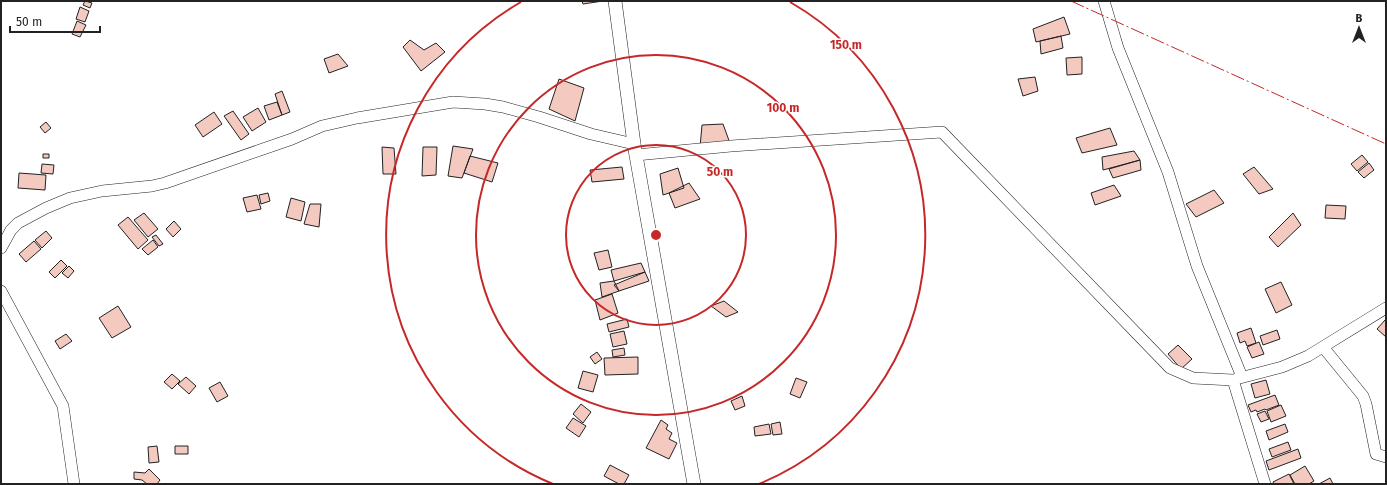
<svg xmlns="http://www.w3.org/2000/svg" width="1387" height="485" font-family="'Fira Sans',sans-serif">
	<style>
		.building { fill: #f3c9c0; stroke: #222 }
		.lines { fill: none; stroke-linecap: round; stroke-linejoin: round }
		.minor-casing { stroke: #222; stroke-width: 12 }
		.tertiary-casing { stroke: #222; stroke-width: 14 }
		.minor { stroke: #fff; stroke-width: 11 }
		.tertiary { stroke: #fff; stroke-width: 13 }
		.power { stroke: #c62828; stroke-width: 1; stroke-dasharray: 14 3 2 3; stroke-linecap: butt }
		.ring { fill: none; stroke: #c62828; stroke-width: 2 }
		.centre { fill: #c62828; stroke: #fff; stroke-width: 2 }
		.ring-label { font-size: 12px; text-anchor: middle; font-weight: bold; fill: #c62828; stroke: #fff; stroke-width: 3; stroke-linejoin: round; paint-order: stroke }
	</style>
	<rect width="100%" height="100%" fill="#fff"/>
	<path class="building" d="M 85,1 L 92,3 L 90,8 L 83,5 Z
		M 582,1 L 603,1 L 583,4 Z
		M 80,7 L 89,11 L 85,22 L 76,19 Z
		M 1064,17 L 1070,34 L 1036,42 L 1033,29 Z
		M 77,21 L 86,25 L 80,37 L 72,34 Z
		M 1061,36 L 1063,48 L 1041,54 L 1040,41 Z
		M 410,40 L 424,50 L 436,43 L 445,52 L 421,71 L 403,47 Z
		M 338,54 L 348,66 L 329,73 L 324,59 Z
		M 1082,57 L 1082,74 L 1067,75 L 1066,58 Z
		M 1035,77 L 1038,91 L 1023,96 L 1018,79 Z
		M 559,79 L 584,88 L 575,121 L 549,109 Z
		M 282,91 L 290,112 L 282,115 L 275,94 Z
		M 277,102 L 282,115 L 269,120 L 264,106 Z
		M 258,108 L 266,122 L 252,131 L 243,117 Z
		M 233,111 L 249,134 L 241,140 L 224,116 Z
		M 214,112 L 222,124 L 203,137 L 195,125 Z
		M 46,122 L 51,128 L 45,133 L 40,127 Z
		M 723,124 L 731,146 L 700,147 L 702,125 Z
		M 1110,128 L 1117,145 L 1082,153 L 1076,138 Z
		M 453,146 L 473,149 L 462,178 L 448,176 Z
		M 382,147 L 394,148 L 396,174 L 383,174 Z
		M 423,147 L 437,147 L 436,175 L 422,176 Z
		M 1134,151 L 1140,160 L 1103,170 L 1102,157 Z
		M 43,154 L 49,154 L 49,158 L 43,158 Z
		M 1362,155 L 1368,162 L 1357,171 L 1351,164 Z
		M 470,156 L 498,163 L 492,182 L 464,173 Z
		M 1140,160 L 1141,170 L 1113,178 L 1109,169 Z
		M 1369,163 L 1374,170 L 1364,178 L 1358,172 Z
		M 42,164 L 54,165 L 53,174 L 41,173 Z
		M 622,167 L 624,179 L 592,182 L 590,170 Z
		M 1254,167 L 1273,189 L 1259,194 L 1243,174 Z
		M 678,168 L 684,188 L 663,195 L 660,174 Z
		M 19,173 L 46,175 L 45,190 L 18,188 Z
		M 689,183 L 700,199 L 675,208 L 669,193 Z
		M 1114,185 L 1121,196 L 1095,205 L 1091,193 Z
		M 1214,190 L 1224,203 L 1196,217 L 1186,204 Z
		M 268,193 L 270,201 L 261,204 L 259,195 Z
		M 257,195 L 261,209 L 247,212 L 243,198 Z
		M 291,198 L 305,202 L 301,221 L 286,217 Z
		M 310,204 L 321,204 L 319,227 L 304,224 Z
		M 1326,205 L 1346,206 L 1345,219 L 1325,218 Z
		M 144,213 L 158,229 L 148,237 L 134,220 Z
		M 1293,213 L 1301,225 L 1278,247 L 1269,237 Z
		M 128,217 L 148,240 L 138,249 L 118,225 Z
		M 174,221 L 181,229 L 173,237 L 166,229 Z
		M 46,231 L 52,238 L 42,248 L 35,240 Z
		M 156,235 L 163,244 L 159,246 L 152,237 Z
		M 153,240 L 158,247 L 148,255 L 142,249 Z
		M 34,241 L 41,249 L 26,262 L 19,254 Z
		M 608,250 L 612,267 L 599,270 L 594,253 Z
		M 61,260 L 67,266 L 55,278 L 49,272 Z
		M 641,263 L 645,272 L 614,281 L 611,270 Z
		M 69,266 L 74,271 L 68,278 L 62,273 Z
		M 645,272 L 649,281 L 619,291 L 614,285 Z
		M 614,281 L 619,291 L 602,297 L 600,283 Z
		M 1281,282 L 1292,305 L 1276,313 L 1265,289 Z
		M 612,294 L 618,313 L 600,320 L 595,300 Z
		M 724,301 L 738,312 L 726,317 L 711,306 Z
		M 118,306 L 131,327 L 112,338 L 99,318 Z
		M 627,319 L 629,327 L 609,332 L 607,324 Z
		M 1385,320 L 1386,321 L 1386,337 L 1377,329 Z
		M 1251,328 L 1256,343 L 1247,346 L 1245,341 L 1240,343 L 1237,333 Z
		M 1277,330 L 1280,339 L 1263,345 L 1260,336 Z
		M 624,331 L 627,344 L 613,347 L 610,334 Z
		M 66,334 L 72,341 L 60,349 L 55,341 Z
		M 1259,342 L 1264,354 L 1252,358 L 1247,347 Z
		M 1178,345 L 1192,359 L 1181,369 L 1168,354 Z
		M 624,348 L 625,355 L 613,357 L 612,350 Z
		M 597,352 L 602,359 L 595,364 L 590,357 Z
		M 638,357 L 638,374 L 605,375 L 604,358 Z
		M 583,371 L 598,375 L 593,392 L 578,388 Z
		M 172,374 L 180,381 L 172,389 L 164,382 Z
		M 186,377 L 196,386 L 189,394 L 178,384 Z
		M 796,378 L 807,382 L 800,398 L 790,394 Z
		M 1266,380 L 1270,394 L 1255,398 L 1251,384 Z
		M 220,382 L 228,396 L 217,402 L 209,388 Z
		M 1275,395 L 1279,405 L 1266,410 L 1265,409 L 1257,412 L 1256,410 L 1251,412 L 1248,405 Z
		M 742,396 L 745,406 L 735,410 L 731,401 Z
		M 581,404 L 591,412 L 583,423 L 573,414 Z
		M 1281,405 L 1286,416 L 1271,422 L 1267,411 Z
		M 1265,411 L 1269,419 L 1261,422 L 1257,414 Z
		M 573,418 L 586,426 L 579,437 L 566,428 Z
		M 661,420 L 668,425 L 666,429 L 672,433 L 669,439 L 677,443 L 669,459 L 646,448 Z
		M 780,422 L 782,434 L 773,435 L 771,424 Z
		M 769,424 L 771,434 L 755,436 L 754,427 Z
		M 1285,424 L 1288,432 L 1269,440 L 1266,431 Z
		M 1288,442 L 1291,450 L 1272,457 L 1269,449 Z
		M 157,446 L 159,462 L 149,463 L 148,447 Z
		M 175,446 L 188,446 L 188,454 L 175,454 Z
		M 1298,449 L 1301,458 L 1269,470 L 1266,461 Z
		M 610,465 L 629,475 L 624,484 L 619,484 L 604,476 Z
		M 1305,466 L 1314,481 L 1309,484 L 1295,484 L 1290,475 Z
		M 149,469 L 160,480 L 157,484 L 147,484 L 142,480 L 134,479 L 134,472 L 145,473 Z
		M 1289,474 L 1294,484 L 1274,484 L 1273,482 Z
		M 1330,478 L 1333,484 L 1319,484 Z"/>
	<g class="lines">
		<defs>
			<path id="minor" d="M 1104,1 L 1118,48 L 1168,172 L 1197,266 L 1242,377
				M 636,155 L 731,146 L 942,132 L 1170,368 L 1193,378 L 1233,380 L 1265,484
				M 1,248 L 11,230 L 18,223 L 46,208 L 70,198 L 102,191 L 152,186 L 165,183 L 292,139 L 322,126 L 357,118 L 453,102 L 485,104 L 503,107 L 539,117 L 591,134 L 634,144
				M 1,291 L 63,406 L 74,484
				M 1323,347 L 1363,396 L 1366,404 L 1376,454 L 1386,457
				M 1236,379 L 1282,367 L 1308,356 L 1386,308"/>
			<path id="tertiary" d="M 615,1 L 634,144 L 694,484"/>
		</defs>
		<use href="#minor" class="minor-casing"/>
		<use href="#tertiary" class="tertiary-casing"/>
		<use href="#minor" class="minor"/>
		<use href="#tertiary" class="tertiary"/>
		<path class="power" d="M 1071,1 L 1386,144"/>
	</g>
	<g class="ring">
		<circle cx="656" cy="235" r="90"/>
		<circle cx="656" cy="235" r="180"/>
		<path d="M553 484A269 269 0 0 1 521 2M790 2A269 269 0 0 1 759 484"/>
	</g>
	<circle cx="656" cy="235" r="6" class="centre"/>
	<g class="ring-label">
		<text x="846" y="49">150 m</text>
		<text x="783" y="112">100 m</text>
		<text x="720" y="176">50 m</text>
	</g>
	<rect width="1387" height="485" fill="none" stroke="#222222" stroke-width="4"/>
	<g transform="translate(1359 28)" stroke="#ffffff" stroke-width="3" paint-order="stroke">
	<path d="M0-3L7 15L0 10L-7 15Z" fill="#222222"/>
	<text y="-6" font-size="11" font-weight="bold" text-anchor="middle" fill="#222222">B</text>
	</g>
	<path d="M10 26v6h90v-6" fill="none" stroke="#222222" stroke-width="2"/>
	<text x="16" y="26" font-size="12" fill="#222222" stroke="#ffffff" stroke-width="3" paint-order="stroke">50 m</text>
</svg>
